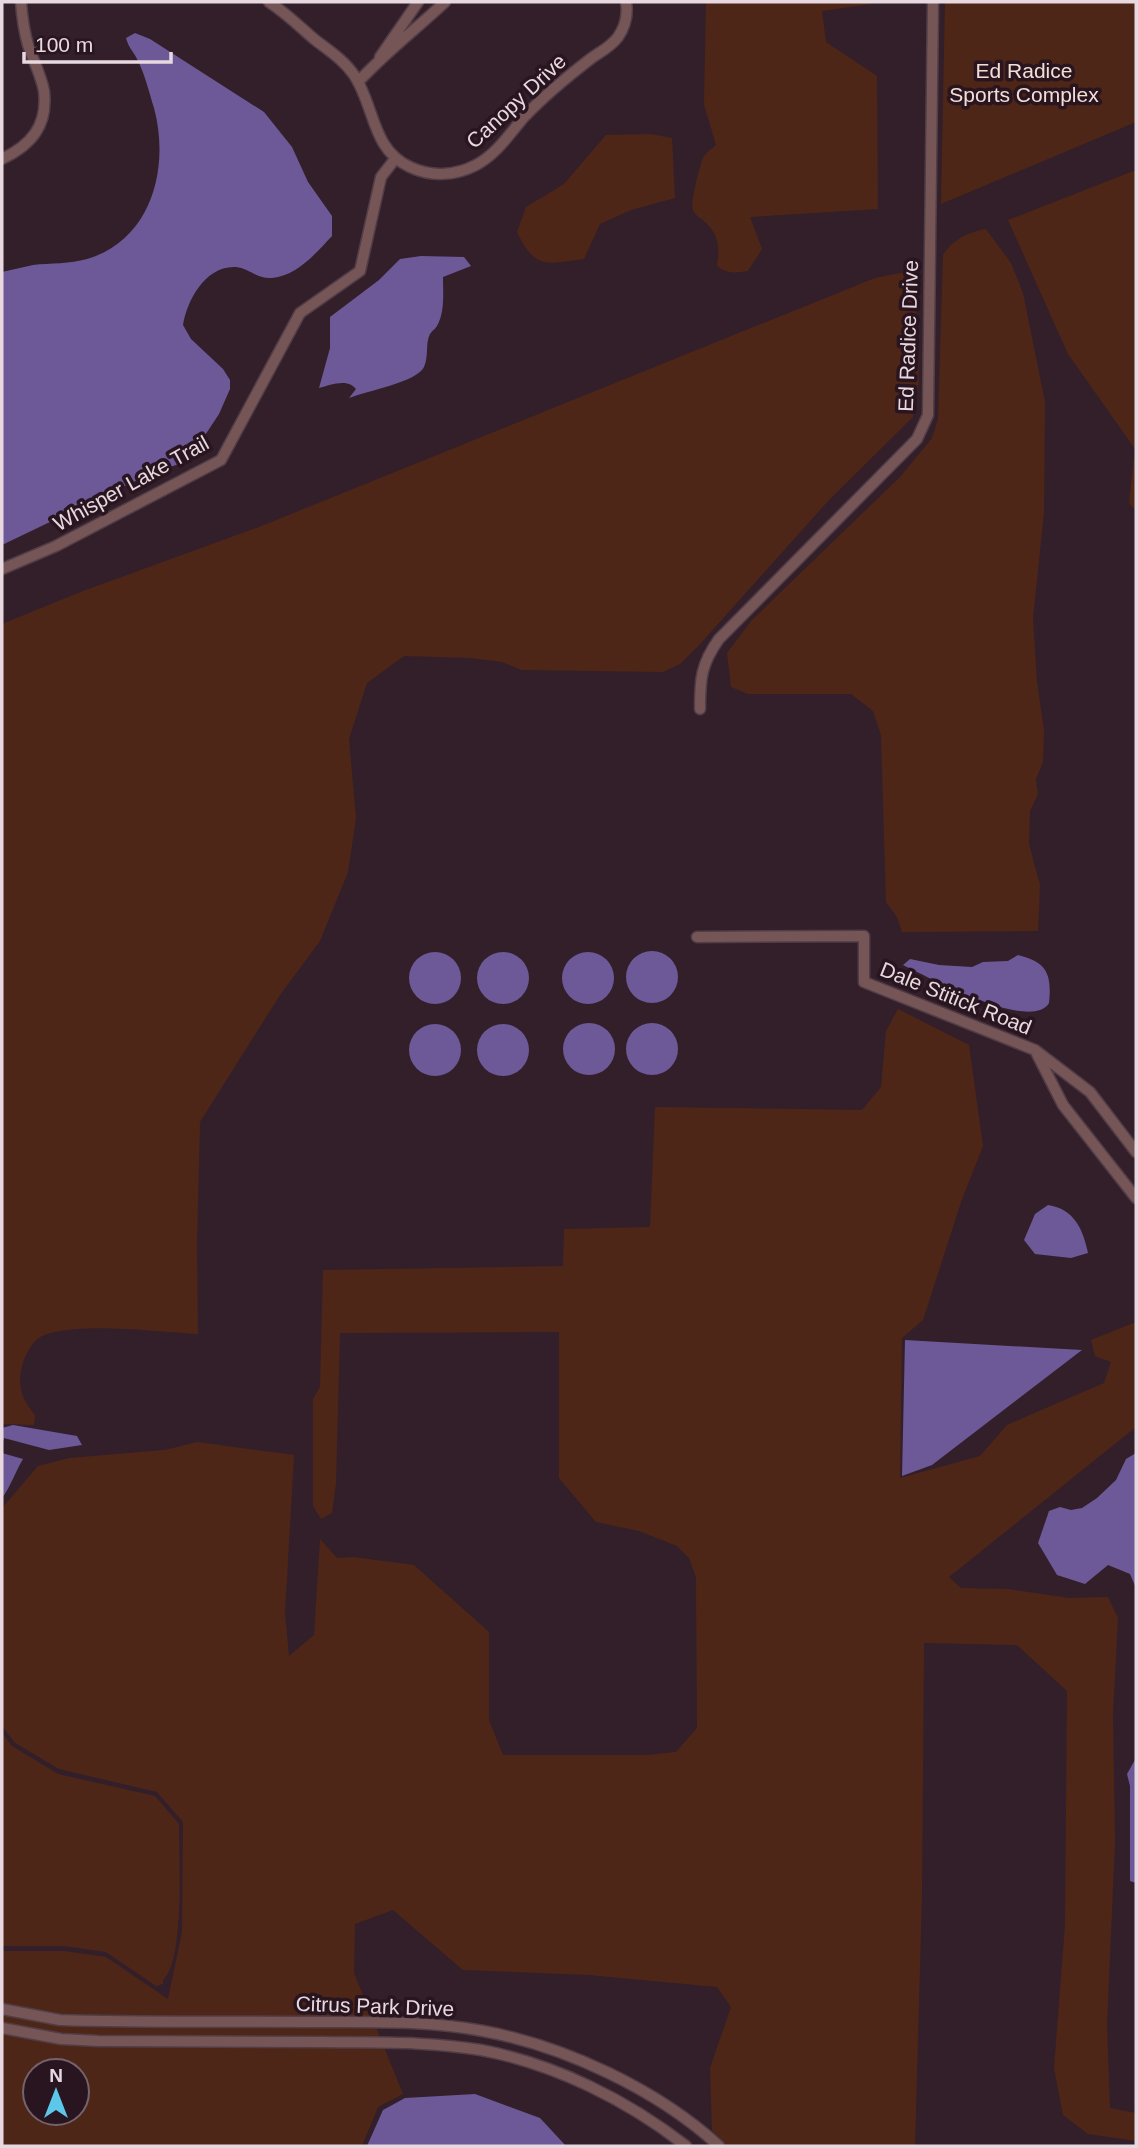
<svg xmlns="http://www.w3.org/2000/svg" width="1138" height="2148" font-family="Arial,sans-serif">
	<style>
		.green { fill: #4e2617; fill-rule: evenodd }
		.water { fill: #6d5997 }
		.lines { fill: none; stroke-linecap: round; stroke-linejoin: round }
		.minor-casing { stroke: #503d46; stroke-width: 13 }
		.minor { stroke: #765557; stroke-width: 10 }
		.labels { text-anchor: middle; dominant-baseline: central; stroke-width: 7; stroke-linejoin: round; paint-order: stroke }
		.park-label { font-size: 21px; fill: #f3ded6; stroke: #29151f }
		.street-label { font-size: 21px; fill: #e7d9df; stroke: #29151f }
	</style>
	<rect width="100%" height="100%" fill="#331f29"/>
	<path class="green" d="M 706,2 L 872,2 L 871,4 L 822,11 L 826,42 L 877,76 L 878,209 L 750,217 L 762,249 L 748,271 C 735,273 727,274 717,266 C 720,248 719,234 704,221 C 700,218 695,215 693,210 C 690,202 700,164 704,156 C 707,152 712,148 716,145 L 704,105 Z
		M 945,2 L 1136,2 L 1136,122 L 941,204 Z
		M 651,134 L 672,138 L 675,198 L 631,210 L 600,224 L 584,259 C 547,264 535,270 517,232 L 526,207 L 564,184 L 606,135 Z
		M 1136,170 L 1136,511 L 1129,503 L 1135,449 L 1068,354 L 1008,220 Z
		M 986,229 L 1011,263 L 1023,293 L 1045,402 L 1044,513 L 1033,618 L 1037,682 L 1044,730 L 1043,762 L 1036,779 L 1038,794 L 1030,811 L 1029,844 L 1040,885 L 1038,931 L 902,932 L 897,917 L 886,902 L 881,735 L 873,711 L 851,694 L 748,694 L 731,687 L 727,653 L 751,621 L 901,476 L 932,438 L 938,419 L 943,255 C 952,240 968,232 986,229 Z
		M 900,273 L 915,274 L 919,380 L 913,417 L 829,500 L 701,643 L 680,664 L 663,672 L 522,670 L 502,662 L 470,658 L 404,656 L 367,683 L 349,739 L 356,818 L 348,872 L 320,941 L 280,995 L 200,1122 L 197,1244 L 198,1334 C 160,1332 75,1321 42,1336 C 32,1341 25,1355 22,1366 C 17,1386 22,1400 35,1415 L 34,1425 L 2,1424 L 2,624 L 83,591 L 259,527 L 875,278 Z
		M 898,1009 L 969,1045 L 983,1146 L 961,1202 L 923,1320 L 902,1338 L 900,1478 L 980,1456 L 1007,1425 L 1104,1383 L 1111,1362 L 1095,1356 L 1091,1340 L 1136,1322 L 1136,1427 L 949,1577 L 961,1588 L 1008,1589 L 1069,1598 L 1108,1597 L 1118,1618 L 1113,1713 L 1115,1842 L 1107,2024 L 1110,2108 L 1136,2113 L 1136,2141 L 1088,2134 L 1063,2115 L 1054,2068 L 1065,1925 L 1067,1691 L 1017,1645 L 924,1643 L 922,1896 L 915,2146 L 723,2146 L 712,2130 L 710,2068 L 731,2007 L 717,1987 L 589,1975 L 463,1970 L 393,1910 L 355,1924 L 354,1973 L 403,2094 L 378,2107 L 362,2146 L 2,2146 L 2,1951 L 64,1951 L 106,1957 L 168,1999 L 182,1932 L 183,1822 L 157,1792 L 59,1769 L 14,1742 L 2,1726 L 2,1508 L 38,1466 L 69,1458 L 165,1450 L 197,1442 L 294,1455 L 285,1613 L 289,1656 L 314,1635 L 320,1539 L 337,1558 L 353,1557 L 414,1565 L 489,1632 L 489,1720 L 503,1755 L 647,1755 L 676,1752 L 697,1728 L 696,1577 L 689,1558 L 677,1546 L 639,1531 L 596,1522 L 559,1478 L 559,1332 L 340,1333 L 336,1483 L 332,1513 L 321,1519 L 313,1506 L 313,1399 L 320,1387 L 323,1270 L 563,1266 L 564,1229 L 650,1227 L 655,1107 L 862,1110 L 881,1087 L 886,1031 ZM 35,2071 L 77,2071 L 77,2113 L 35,2113 Z
		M 2,1733 L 12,1746 L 58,1774 L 155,1796 L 179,1824 C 179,1856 185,1960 163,1980 L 163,1984 L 156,1986 L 106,1952 L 64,1946 L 2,1946 Z"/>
	<path class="water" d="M 135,33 L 150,39 L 264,112 L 292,147 L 308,182 L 332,216 L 332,236 C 316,253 297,276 272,278 C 256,279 249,268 236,267 C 206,265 187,300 183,325 L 191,339 L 223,369 L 230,380 L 230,389 L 219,414 L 188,461 L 152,473 L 2,545 L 2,272 C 12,270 23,267 33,265 C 51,263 70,264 87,259 C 152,240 170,167 154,108 C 149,92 144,71 136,57 C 132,50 128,46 126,38 Z
		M 421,256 L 464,257 L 471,266 L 443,277 C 443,293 445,312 437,326 C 436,328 431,332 430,334 C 425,344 429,356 424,367 C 417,382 367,391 349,398 L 356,389 C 347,378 331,385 319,388 L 330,348 L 330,317 L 379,280 L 400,259 Z
		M626 977a26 26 0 1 1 52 0a26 26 0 1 1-52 0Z
		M477 978a26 26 0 1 1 52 0a26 26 0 1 1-52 0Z
		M562 978a26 26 0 1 1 52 0a26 26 0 1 1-52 0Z
		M409 978a26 26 0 1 1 52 0a26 26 0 1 1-52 0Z
		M 1018,955 C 1047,962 1052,974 1049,1003 C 1031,1033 928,977 903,965 L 910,959 L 939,965 L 972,967 L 983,962 L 1008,961 Z
		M626 1049a26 26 0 1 1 52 0a26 26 0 1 1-52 0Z
		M563 1049a26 26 0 1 1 52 0a26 26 0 1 1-52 0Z
		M477 1050a26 26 0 1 1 52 0a26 26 0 1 1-52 0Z
		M409 1050a26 26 0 1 1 52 0a26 26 0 1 1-52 0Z
		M 1048,1205 C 1074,1209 1083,1229 1088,1253 L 1071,1258 L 1035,1254 L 1024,1240 L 1035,1214 Z
		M 905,1340 L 1082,1350 L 932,1465 L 902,1476 Z
		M 13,1425 L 77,1436 L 82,1445 L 49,1450 L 4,1438 L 2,1445 L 2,1428 Z
		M 2,1453 L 23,1459 C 15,1472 11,1486 2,1498 Z
		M 1136,1453 L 1136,1588 L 1130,1574 L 1108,1565 L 1085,1584 L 1057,1575 L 1038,1543 L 1049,1511 L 1060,1507 L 1071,1510 L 1082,1508 L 1097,1498 L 1116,1480 L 1126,1459 Z
		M 1136,1758 L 1136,1883 L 1130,1881 L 1130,1786 L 1127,1774 Z
		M 475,2094 L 540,2118 L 566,2146 L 367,2146 L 383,2110 L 405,2098 Z"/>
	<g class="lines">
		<defs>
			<path id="minor" d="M 269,2 C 286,13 299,26 314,39 C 328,50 344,60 354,75 C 375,106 371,149 410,167 C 431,177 455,176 476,165 C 497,154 510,133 525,116 C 544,96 567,77 589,60 C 599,52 610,48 618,37 C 625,27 628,14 626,2
				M 380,57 L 418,2
				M 358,82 C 385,53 416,29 445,2
				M 2,159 C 31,145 48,126 44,91 C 41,75 33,60 28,45 C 24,31 22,16 21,2
				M 2,569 L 56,546 L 221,460 L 300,313 L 360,271 L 381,177 L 395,159
				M 700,709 C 700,679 701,664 719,639 L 917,439 L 928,415 L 933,2
				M 697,937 L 864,936 L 864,982 L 1035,1050 L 1090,1092 L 1136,1152
				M 1037,1054 L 1063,1105 L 1136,1198
				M 2,2009 L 60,2020 C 148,2023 236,2021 325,2022 C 378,2022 431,2021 483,2031 C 565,2046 658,2090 719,2146
				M 2,2028 L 61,2039 L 99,2041 C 173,2041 248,2042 322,2042 C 375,2043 428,2041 481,2050 C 555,2064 627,2100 686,2146"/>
		</defs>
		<use href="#minor" class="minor-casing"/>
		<use href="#minor" class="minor"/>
	</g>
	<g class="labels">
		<g class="park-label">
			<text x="1024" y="70">Ed Radice<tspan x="1024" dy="24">Sports Complex</tspan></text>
		</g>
		<g class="street-label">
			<text transform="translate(516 101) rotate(-43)">Canopy Drive</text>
			<text transform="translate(908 336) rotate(-88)">Ed Radice Drive</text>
			<text transform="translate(131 483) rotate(-29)">Whisper Lake Trail</text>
			<text transform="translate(956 998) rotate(22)">Dale Stitick Road</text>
			<text transform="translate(375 2006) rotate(2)">Citrus Park Drive</text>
		</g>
	</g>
	<rect width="1138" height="2148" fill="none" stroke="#e7d9df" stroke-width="7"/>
	<g transform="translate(56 2092)"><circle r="33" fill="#29151f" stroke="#75636c" stroke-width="2"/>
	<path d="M0-5L12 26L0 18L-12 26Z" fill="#5cc7e8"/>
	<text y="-10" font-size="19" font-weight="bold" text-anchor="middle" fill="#e7d9df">N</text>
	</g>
	<path d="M24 52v10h147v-10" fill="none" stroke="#e7d9df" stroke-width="3.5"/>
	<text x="35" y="52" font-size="21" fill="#e7d9df" stroke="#29151f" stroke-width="5" paint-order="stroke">100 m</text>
</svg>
